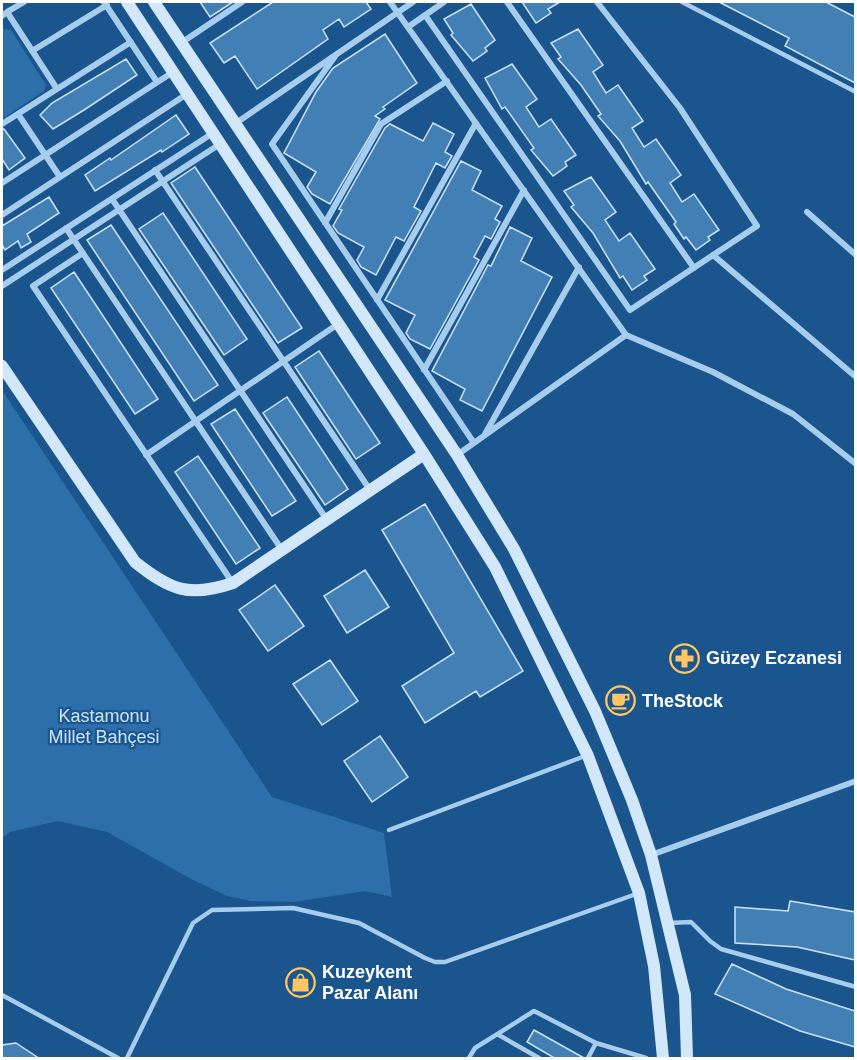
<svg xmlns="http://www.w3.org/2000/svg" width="857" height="1060" font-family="Helvetica,sans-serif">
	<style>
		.green { fill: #2c6fab }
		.building { fill: #427fb5; stroke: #cce4fa; stroke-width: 1.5 }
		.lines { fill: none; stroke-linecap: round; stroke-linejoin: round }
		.lane { stroke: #a6ccee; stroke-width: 4.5 }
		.street { stroke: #a6ccee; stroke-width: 6 }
		.secondary { stroke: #d3e7fa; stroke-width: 12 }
		.labels { text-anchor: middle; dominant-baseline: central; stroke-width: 4.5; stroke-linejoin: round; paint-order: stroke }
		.poi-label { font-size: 18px; font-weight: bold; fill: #fff; stroke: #1a558d; text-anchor: start }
		.park-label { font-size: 18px; fill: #cce4fa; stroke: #1a558d }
	</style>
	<rect width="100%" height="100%" fill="#1a558d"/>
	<path class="green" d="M 3,29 L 11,30 L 46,85 L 44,91 L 2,119 Z
		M 2,390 L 272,797 L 384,833 L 392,897 L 365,891 L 294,902 L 251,901 L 227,896 L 193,880 L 107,832 L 58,821 L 10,832 L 2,838 Z"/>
	<path class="building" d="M 200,2 L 233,2 L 210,17 Z
		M 273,2 L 366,2 L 371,9 L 344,27 L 339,19 L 323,30 L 328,39 L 257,89 L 235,56 L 224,63 L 210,43 Z
		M 522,2 L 560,2 L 548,9 L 551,13 L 536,23 Z
		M 719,2 L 826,2 L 855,17 L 855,83 L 785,46 L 789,38 Z
		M 471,4 L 495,40 L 485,48 L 487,51 L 473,61 L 451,35 L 453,33 L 444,19 Z
		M 578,29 L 603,65 L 593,72 L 606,93 L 618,85 L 643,121 L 632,128 L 644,147 L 656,139 L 681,175 L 670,183 L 682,202 L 694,194 L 719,230 L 708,237 L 710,240 L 696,250 L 686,237 L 684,239 L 674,224 L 676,222 L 648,182 L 646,184 L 620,141 L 598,116 L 601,114 L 581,85 L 558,59 L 561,57 L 551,43 Z
		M 385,34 L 417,83 L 383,107 L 385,109 L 375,116 L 380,119 L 330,204 L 312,194 L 307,187 L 316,172 L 284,153 L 316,92 L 333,68 Z
		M 126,59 L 137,75 L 84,110 L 53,129 L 40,115 L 52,103 Z
		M 512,64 L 537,99 L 526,107 L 539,127 L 551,119 L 576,155 L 565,162 L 567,166 L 553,176 L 531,150 L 534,148 L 505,107 L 502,109 L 485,78 Z
		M 176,115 L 189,134 L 162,152 L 161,150 L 95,191 L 85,175 L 110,158 L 111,160 Z
		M 433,123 L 454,134 L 445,152 L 452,156 L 445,168 L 436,163 L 414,207 L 421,211 L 404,241 L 396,237 L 376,275 L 361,267 L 357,260 L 364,247 L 338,233 L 333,226 L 342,210 L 339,209 L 385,128 L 390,124 L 423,141 Z
		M 2,129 L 4,129 L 25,158 L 9,170 L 2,159 Z
		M 461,161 L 481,171 L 472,190 L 502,206 L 495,219 L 500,222 L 491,239 L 485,236 L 474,257 L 479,260 L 430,349 L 410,339 L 406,333 L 415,315 L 385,300 Z
		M 195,167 L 302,328 L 278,343 L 171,183 Z
		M 591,177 L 616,212 L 605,220 L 619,241 L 630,233 L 655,269 L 644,276 L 647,280 L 632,290 L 623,276 L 620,278 L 593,233 L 571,207 L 574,205 L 564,191 Z
		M 49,197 L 59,213 L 27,234 L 31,242 L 21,248 L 18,241 L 5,250 L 2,245 L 2,226 Z
		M 163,213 L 247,339 L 224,355 L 139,229 Z
		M 111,225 L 218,385 L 194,401 L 87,240 Z
		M 510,227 L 532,238 L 521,261 L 552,277 L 482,411 L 460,400 L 465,389 L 432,371 L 488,265 L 491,266 Z
		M 74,272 L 158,399 L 135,414 L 51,288 Z
		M 319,351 L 380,443 L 356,459 L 295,367 Z
		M 287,397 L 348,489 L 325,505 L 263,413 Z
		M 235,409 L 296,501 L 272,516 L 211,424 Z
		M 198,456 L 260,548 L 236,564 L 175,472 Z
		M 425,504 L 523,671 L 480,697 L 476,691 L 425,723 L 402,686 L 454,653 L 382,530 Z
		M 365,570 L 389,607 L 347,633 L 324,596 Z
		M 275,585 L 304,626 L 268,651 L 239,610 Z
		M 330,660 L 358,701 L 322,725 L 293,684 Z
		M 380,736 L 408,777 L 372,802 L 344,761 Z
		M 790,901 L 855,912 L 855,960 L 797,947 L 735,943 L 735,907 L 788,911 Z
		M 732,964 L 786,989 L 855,1011 L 855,1047 L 800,1031 L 715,994 Z
		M 534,1030 L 584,1058 L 584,1059 L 556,1059 L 527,1042 Z
		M 16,1043 L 40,1059 L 2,1059 L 2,1045 Z"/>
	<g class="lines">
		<path class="lane" d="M 682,2 L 856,92
			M 389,830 L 585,756
			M 669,923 L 691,922 L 710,941 L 721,949 L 856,987
			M 2,995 L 118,1058
			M 497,1034 L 539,1058
			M 127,1058 L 193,923 L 212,910 L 293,908 L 359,923 L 425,958 L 435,962 L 445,962 L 639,893
			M 469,1058 L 475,1048 L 534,1011 L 596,1043 L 646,1058
			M 588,1058 L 596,1043"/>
		<path class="street" d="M 104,2 L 157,82
			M 390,2 L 626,335 L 713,372 L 793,414 L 856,464
			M 507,2 L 694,268
			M 7,12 L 24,2
			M 425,15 L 630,310 L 757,226 L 680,108 L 597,2
			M 2,16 L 7,12 L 57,89 L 2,124
			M 408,27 L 444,2
			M 181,43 L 242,2
			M 32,51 L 107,5
			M 336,55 L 272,144 L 474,443
			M 57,89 L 131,42
			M 18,114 L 60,177
			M 236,123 L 413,2
			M 155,170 L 370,490
			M 2,183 L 173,72
			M 112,199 L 327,520
			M 807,212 L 856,255
			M 2,215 L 187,94
			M 325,223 L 381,124 L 447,81
			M 66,228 L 282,550
			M 83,253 L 33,286 L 232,582
			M 713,255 L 856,377
			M 2,270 L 213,133
			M 2,286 L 220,144
			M 377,300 L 476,123
			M 424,370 L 524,190
			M 485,434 L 579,267
			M 146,455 L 338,324
			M 457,455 L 626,335
			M 651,855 L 856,781"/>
		<path class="secondary" d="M 127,2 L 424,454 L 495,567 L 588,756 L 639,893 L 654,966 L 663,1058
			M 154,2 L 457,455 L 514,549 L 595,711 L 632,800 L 651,855 L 685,995 L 687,1058
			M 2,366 L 135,562 C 170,590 189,598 233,583 L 424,454"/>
	</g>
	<defs>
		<symbol id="pharmacy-ring" viewBox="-11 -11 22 22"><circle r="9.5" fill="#1a558d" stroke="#ffc663" stroke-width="1.5"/><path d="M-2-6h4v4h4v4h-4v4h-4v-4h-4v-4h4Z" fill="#ffc663"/></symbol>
		<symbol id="cafe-ring" viewBox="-11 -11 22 22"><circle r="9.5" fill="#1a558d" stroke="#ffc663" stroke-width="1.5"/><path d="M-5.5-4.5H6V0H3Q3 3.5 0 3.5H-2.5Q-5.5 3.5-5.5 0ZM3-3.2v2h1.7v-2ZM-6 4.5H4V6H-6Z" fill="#ffc663"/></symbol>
		<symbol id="shop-ring" viewBox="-11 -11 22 22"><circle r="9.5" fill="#1a558d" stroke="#ffc663" stroke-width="1.5"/><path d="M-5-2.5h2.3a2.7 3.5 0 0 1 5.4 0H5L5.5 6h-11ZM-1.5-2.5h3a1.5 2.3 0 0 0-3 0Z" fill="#ffc663"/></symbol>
	</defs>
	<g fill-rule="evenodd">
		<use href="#pharmacy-ring" x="668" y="642" width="33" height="33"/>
		<use href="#cafe-ring" x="604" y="684" width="33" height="33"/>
		<use href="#shop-ring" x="284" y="966" width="33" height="33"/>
	</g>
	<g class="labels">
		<g class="poi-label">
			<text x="706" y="658">Güzey Eczanesi</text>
			<text x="642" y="701">TheStock</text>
			<text x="322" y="972">Kuzeykent<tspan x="322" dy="21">Pazar Alanı</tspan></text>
		</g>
		<g class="park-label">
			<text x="104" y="716">Kastamonu<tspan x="104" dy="21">Millet Bahçesi</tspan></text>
		</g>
	</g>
	<rect width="857" height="1060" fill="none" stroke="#ffffff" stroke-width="6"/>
</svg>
